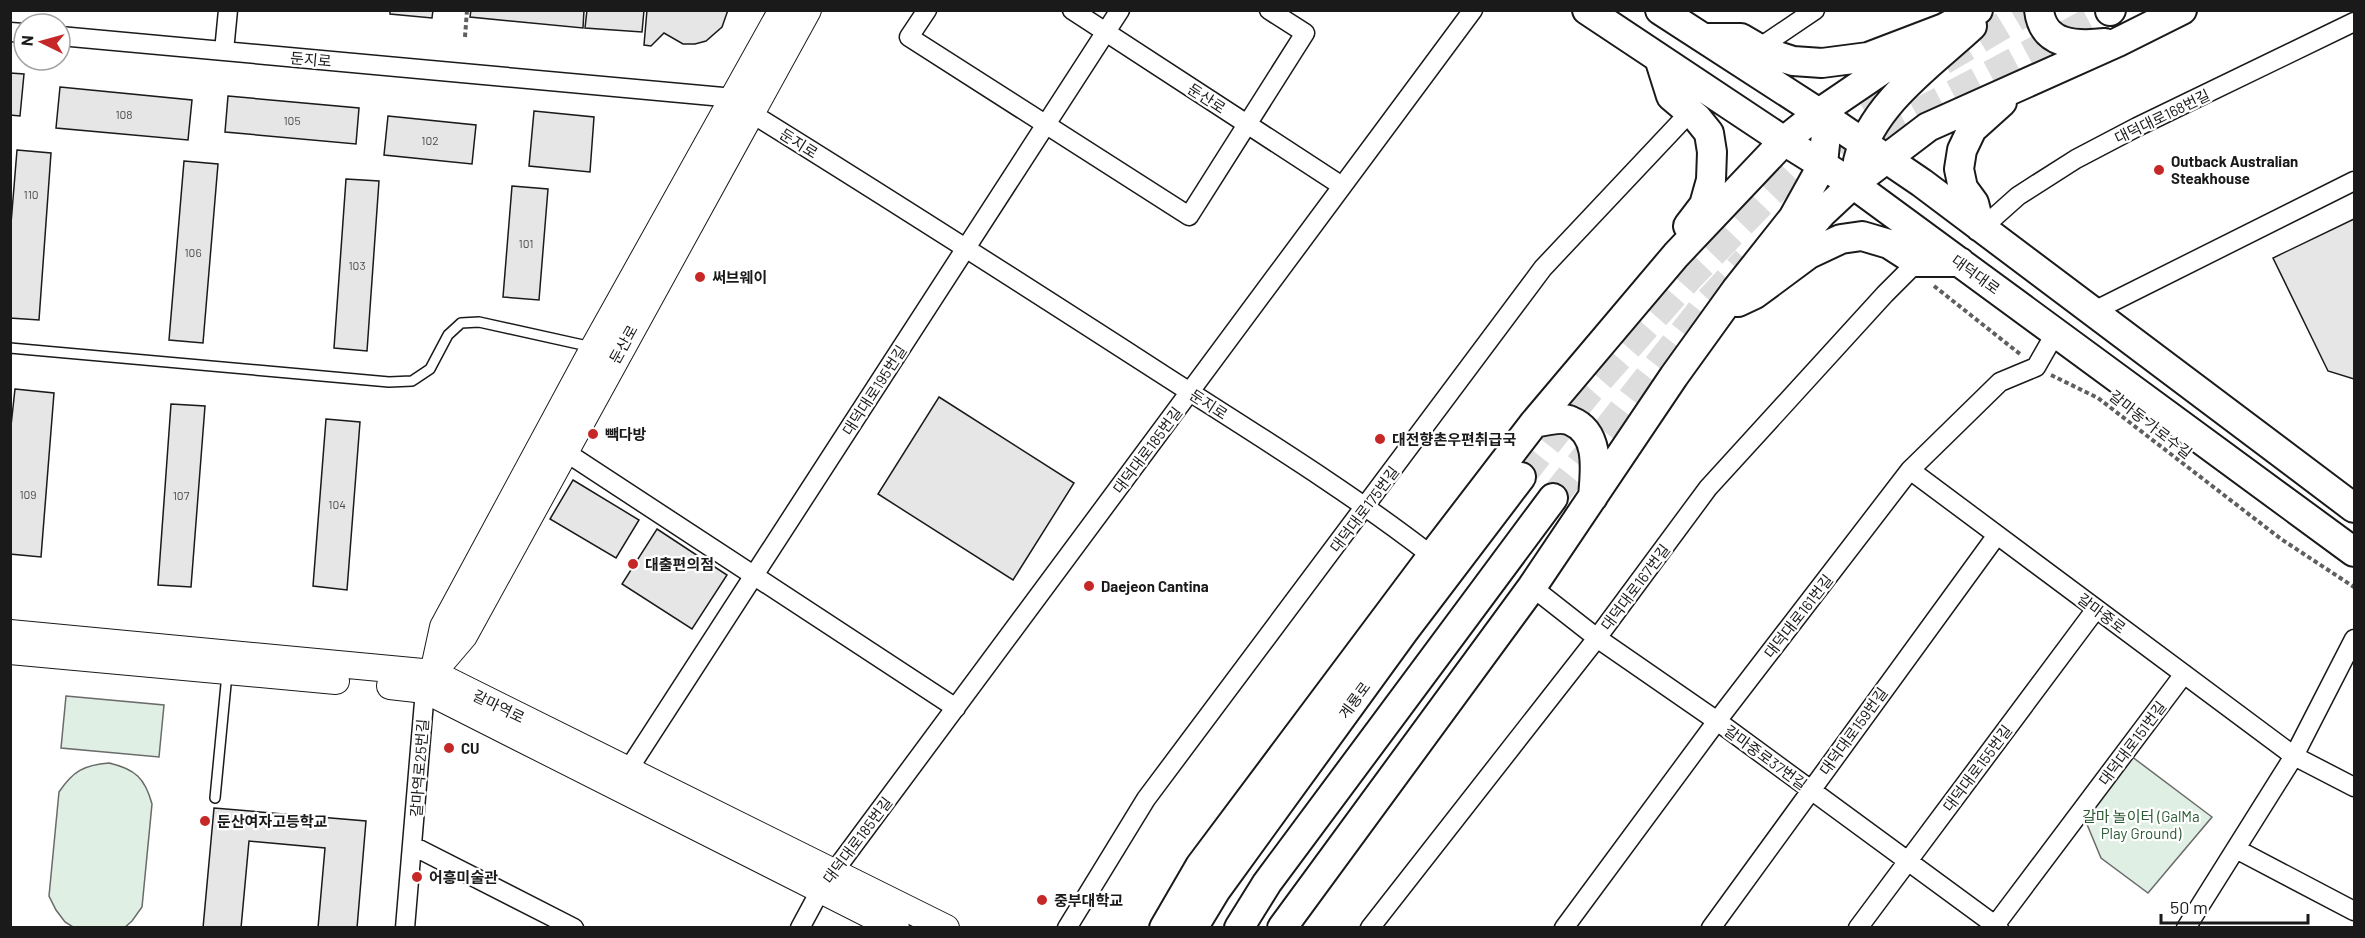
<svg xmlns="http://www.w3.org/2000/svg" width="2365" height="938" font-family="Barlow,'Noto Sans KR',sans-serif">
	<style>
		.green { fill: #e0efe3; stroke: #6a6a6a; stroke-width: 1.5 }
		.building { fill: #e6e6e6; stroke: #1a1a1a; stroke-width: 1.5 }
		.lines { fill: none; stroke-linecap: round; stroke-linejoin: round }
		.primary-tunnel { stroke: #ddd; stroke-width: 28; stroke-dasharray: 28 14; stroke-linecap: butt }
		.lane-casing { stroke: #1a1a1a; stroke-width: 12 }
		.street-casing { stroke: #1a1a1a; stroke-width: 21 }
		.secondary-casing { stroke: #1a1a1a; stroke-width: 28 }
		.primary-casing { stroke: #1a1a1a; stroke-width: 32 }
		.path { stroke: #5f5f5f; stroke-width: 4; stroke-dasharray: 4.5 3; stroke-linecap: butt }
		.lane { stroke: #fff; stroke-width: 9 }
		.street { stroke: #fff; stroke-width: 18 }
		.secondary { stroke: #fff; stroke-width: 26 }
		.primary { stroke: #fff; stroke-width: 28 }
		.poi-dot { fill: #c62828; stroke: #fff; stroke-width: 2 }
		.labels { text-anchor: middle; dominant-baseline: central; stroke-width: 4.5; stroke-linejoin: round; paint-order: stroke }
		.number-label { font-size: 12px; fill: #4d4d4d }
		.street-label { font-size: 15px; fill: #1a1a1a; stroke: #fff }
		.poi-label { font-size: 15px; font-weight: bold; fill: #1a1a1a; stroke: #fff; text-anchor: start }
		.park-label { font-size: 15px; fill: #2b5a34; stroke: #fff }
	</style>
	<rect width="100%" height="100%" fill="#fff"/>
	<path class="green" d="M 66,696 L 164,705 L 159,757 L 61,748 Z
		M 2131,756 L 2212,817 L 2148,893 L 2101,858 L 2081,810 Z
		M 109,763 C 135,769 145,778 152,804 L 142,907 L 132,921 L 124,928 L 73,927 L 65,922 L 56,910 L 49,896 L 59,792 C 73,771 84,765 109,763 Z"/>
	<path class="building" d="M 390,10 L 433,10 L 432,18 L 390,14 Z
		M 471,10 L 584,10 L 583,28 L 470,17 Z
		M 587,10 L 644,10 L 642,32 L 585,28 Z
		M 647,10 L 728,10 L 722,27 L 706,41 L 695,44 L 683,44 L 664,33 L 651,46 L 644,45 Z
		M 10,73 L 24,74 L 20,116 L 10,115 Z
		M 60,87 L 192,100 L 188,140 L 56,128 Z
		M 228,96 L 359,108 L 356,144 L 225,132 Z
		M 534,111 L 594,117 L 590,172 L 529,166 Z
		M 388,116 L 476,125 L 472,164 L 384,155 Z
		M 17,150 L 51,153 L 39,320 L 10,318 L 10,236 Z
		M 184,161 L 218,164 L 203,343 L 169,340 Z
		M 346,179 L 379,181 L 367,351 L 334,348 Z
		M 512,186 L 548,189 L 539,300 L 503,297 Z
		M 2354,219 L 2354,379 L 2328,371 L 2273,258 Z
		M 15,389 L 54,393 L 41,557 L 10,554 L 10,435 Z
		M 939,397 L 1074,483 L 1013,580 L 878,494 Z
		M 171,404 L 205,406 L 191,587 L 158,585 Z
		M 326,419 L 360,422 L 347,590 L 313,586 Z
		M 573,480 L 639,520 L 616,558 L 550,519 Z
		M 657,529 L 727,575 L 692,629 L 622,584 Z
		M 214,808 L 366,821 L 357,928 L 318,928 L 325,848 L 249,841 L 241,928 L 203,928 Z"/>
	<g class="lines">
		<path class="primary-tunnel" d="M 1943,61 L 2029,10
			M 1814,186 L 1831,167 L 1883,131 L 2110,11
			M 1521,477 L 1587,394 L 1689,278 L 1812,151 L 1862,108 L 1906,83
			M 1553,498 L 1704,306 L 1746,260"/>
		<defs>
			<path id="lane" d="M 10,348 L 389,382 L 412,381 L 430,369 L 448,335 L 461,323 L 479,322 L 592,347
				M 215,798 L 227,674"/>
			<path id="street" d="M 927,10 L 909,37 L 1189,216 L 1305,33 L 1269,10
				M 1072,10 L 1342,186
				M 10,32 L 24,33
				M 60,36 L 734,98 L 751,113 C 890,199 1027,287 1165,376 C 1255,434 1347,490 1432,556
				M 1759,48 L 1815,10
				M 224,51 L 228,10
				M 1981,229 L 2018,196 L 2076,159 L 2137,127 L 2354,22
				M 2092,312 L 2354,181
				M 564,451 L 956,708
				M 1910,470 L 2294,756 L 2354,787
				M 1532,587 L 1597,638 L 1717,721 L 1999,928
				M 628,770 L 1120,10
				M 413,846 L 574,928
				M 2236,849 L 2354,911
				M 405,928 L 425,690
				M 800,928 L 821,889 L 1473,10
				M 1067,928 L 1146,799 L 1543,268 L 1690,112
				M 1370,928 L 1597,638 L 1708,488 L 1885,294 L 1917,262
				M 1564,928 L 1717,721 L 1910,470 L 2000,382 L 2036,367 L 2056,332
				M 1711,928 L 1997,535
				M 1858,928 L 2096,609
				M 1993,928 L 2184,674
				M 2186,928 L 2294,756 L 2354,639"/>
			<path id="secondary" d="M 10,633 L 433,673 L 946,928
				M 10,651 L 336,681
				M 435,670 L 464,636 L 808,10
				M 390,686 L 425,690 L 896,928
				M 426,687 L 433,673 L 443,627 L 594,347 L 782,10"/>
			<path id="primary" d="M 1587,10 L 1784,141 L 1853,184 L 2354,552
				M 1660,10 L 1819,113 L 1922,183 L 2354,508
				M 2039,10 C 2043,46 2077,46 2105,43
				M 2110,11 L 2111,10
				M 1705,38 L 1741,38 L 1765,52 L 1793,61 L 1822,63 L 1868,57 L 1944,28 L 1978,10
				M 1659,58 L 1671,96 L 1697,118 L 1709,133 L 1712,152 L 1711,180 L 1704,205 L 1688,226
				M 1858,161 C 1872,104 1931,64 1972,26
				M 1980,227 L 1974,203 L 1963,188 L 1959,169 L 1962,150 L 1972,129 L 2002,102
				M 1789,251 L 1822,213 L 1853,184 L 1928,127 L 2118,42 L 2182,10
				M 1738,302 L 1755,294 L 1809,254 L 1841,239 L 1862,236 L 1889,244 L 1917,262 L 1960,262
				M 1534,423 C 1545,421 1561,416 1571,421 C 1601,433 1595,472 1593,497
				M 1164,928 L 1200,866 L 1432,556 L 1534,423 L 1676,255 L 1784,141 L 1819,113 L 1944,28
				M 1193,928 L 1216,890 L 1404,631 L 1521,477
				M 1239,928 L 1267,883 L 1553,498
				M 1282,928 L 1532,587 L 1674,376 L 1736,290 L 1793,218 L 1823,164 L 1826,134 L 1819,113"/>
		</defs>
		<use href="#lane" class="lane-casing"/>
		<use href="#street" class="street-casing"/>
		<use href="#secondary" class="secondary-casing"/>
		<use href="#primary" class="primary-casing"/>
		<path class="path" d="M 465,37 L 467,10
			M 1934,286 L 2020,354
			M 2051,375 L 2098,398 L 2281,539 L 2354,587"/>
		<use href="#lane" class="lane"/>
		<use href="#street" class="street"/>
		<use href="#secondary" class="secondary"/>
		<use href="#primary" class="primary"/>
	</g>
	<g class="poi-dot">
		<circle cx="2159" cy="170" r="6"/>
		<circle cx="700" cy="277" r="6"/>
		<circle cx="593" cy="434" r="6"/>
		<circle cx="1380" cy="439" r="6"/>
		<circle cx="633" cy="564" r="6"/>
		<circle cx="1089" cy="586" r="6"/>
		<circle cx="449" cy="748" r="6"/>
		<circle cx="205" cy="821" r="6"/>
		<circle cx="417" cy="877" r="6"/>
		<circle cx="1042" cy="900" r="6"/>
	</g>
	<g class="labels">
		<g class="number-label">
			<text x="124" y="114">108</text>
			<text x="292" y="120">105</text>
			<text x="430" y="140">102</text>
			<text x="31" y="194">110</text>
			<text x="526" y="243">101</text>
			<text x="193" y="252">106</text>
			<text x="357" y="265">103</text>
			<text x="28" y="494">109</text>
			<text x="181" y="495">107</text>
			<text x="337" y="504">104</text>
		</g>
		<g class="street-label">
			<text transform="translate(311 59) rotate(5)">둔지로</text>
			<text transform="translate(1207 98) rotate(33)">둔산로</text>
			<text transform="translate(2162 116) rotate(-26)">대덕대로168번길</text>
			<text transform="translate(799 143) rotate(32)">둔지로</text>
			<text transform="translate(1976 274) rotate(36)">대덕대로</text>
			<text transform="translate(623 344) rotate(-61)">둔산로</text>
			<text transform="translate(874 390) rotate(-57)">대덕대로195번길</text>
			<text transform="translate(1209 404) rotate(33)">둔지로</text>
			<text transform="translate(2151 424) rotate(38)">갈마동 가로수길</text>
			<text transform="translate(1147 450) rotate(-53)">대덕대로185번길</text>
			<text transform="translate(1364 509) rotate(-53)">대덕대로175번길</text>
			<text transform="translate(1635 587) rotate(-53)">대덕대로167번길</text>
			<text transform="translate(2102 613) rotate(37)">갈마중로</text>
			<text transform="translate(1798 616) rotate(-52)">대덕대로161번길</text>
			<text transform="translate(1354 700) rotate(-54)">계룡로</text>
			<text transform="translate(499 706) rotate(26)">갈마역로</text>
			<text transform="translate(1853 731) rotate(-54)">대덕대로159번길</text>
			<text transform="translate(2132 743) rotate(-53)">대덕대로151번길</text>
			<text transform="translate(1766 757) rotate(36)">갈마중로37번길</text>
			<text transform="translate(419 768) rotate(-86)">갈마역로25번길</text>
			<text transform="translate(1977 768) rotate(-53)">대덕대로155번길</text>
			<text transform="translate(857 840) rotate(-53)">대덕대로185번길</text>
		</g>
		<g class="poi-label">
			<text x="2171" y="161">Outback Australian<tspan x="2171" dy="17">Steakhouse</tspan></text>
			<text x="712" y="277">써브웨이</text>
			<text x="605" y="434">빽다방</text>
			<text x="1392" y="439">대전향촌우편취급국</text>
			<text x="645" y="564">대출편의점</text>
			<text x="1101" y="586">Daejeon Cantina</text>
			<text x="461" y="748">CU</text>
			<text x="217" y="821">둔산여자고등학교</text>
			<text x="429" y="877">어흥미술관</text>
			<text x="1054" y="900">중부대학교</text>
		</g>
		<g class="park-label">
			<text x="2141" y="816">갈마 놀이터 (GalMa<tspan x="2141" dy="17">Play Ground)</tspan></text>
		</g>
	</g>
	<rect width="2365" height="938" fill="none" stroke="#1a1a1a" stroke-width="24"/>
	<g transform="translate(42 42) rotate(275)"><circle r="28" fill="#ffffff" stroke="#a3a3a3" stroke-width="1.5"/>
	<path d="M0-4.5L10 22L0 15L-10 22Z" fill="#c62828"/>
	<text y="-9" font-size="16" font-weight="bold" text-anchor="middle" fill="#1a1a1a">N</text>
	</g>
	<path d="M2161 914v9h147v-9" fill="none" stroke="#1a1a1a" stroke-width="3"/>
	<text x="2170" y="914" font-size="18" fill="#1a1a1a" stroke="#ffffff" stroke-width="4.5" paint-order="stroke">50 m</text>
</svg>
